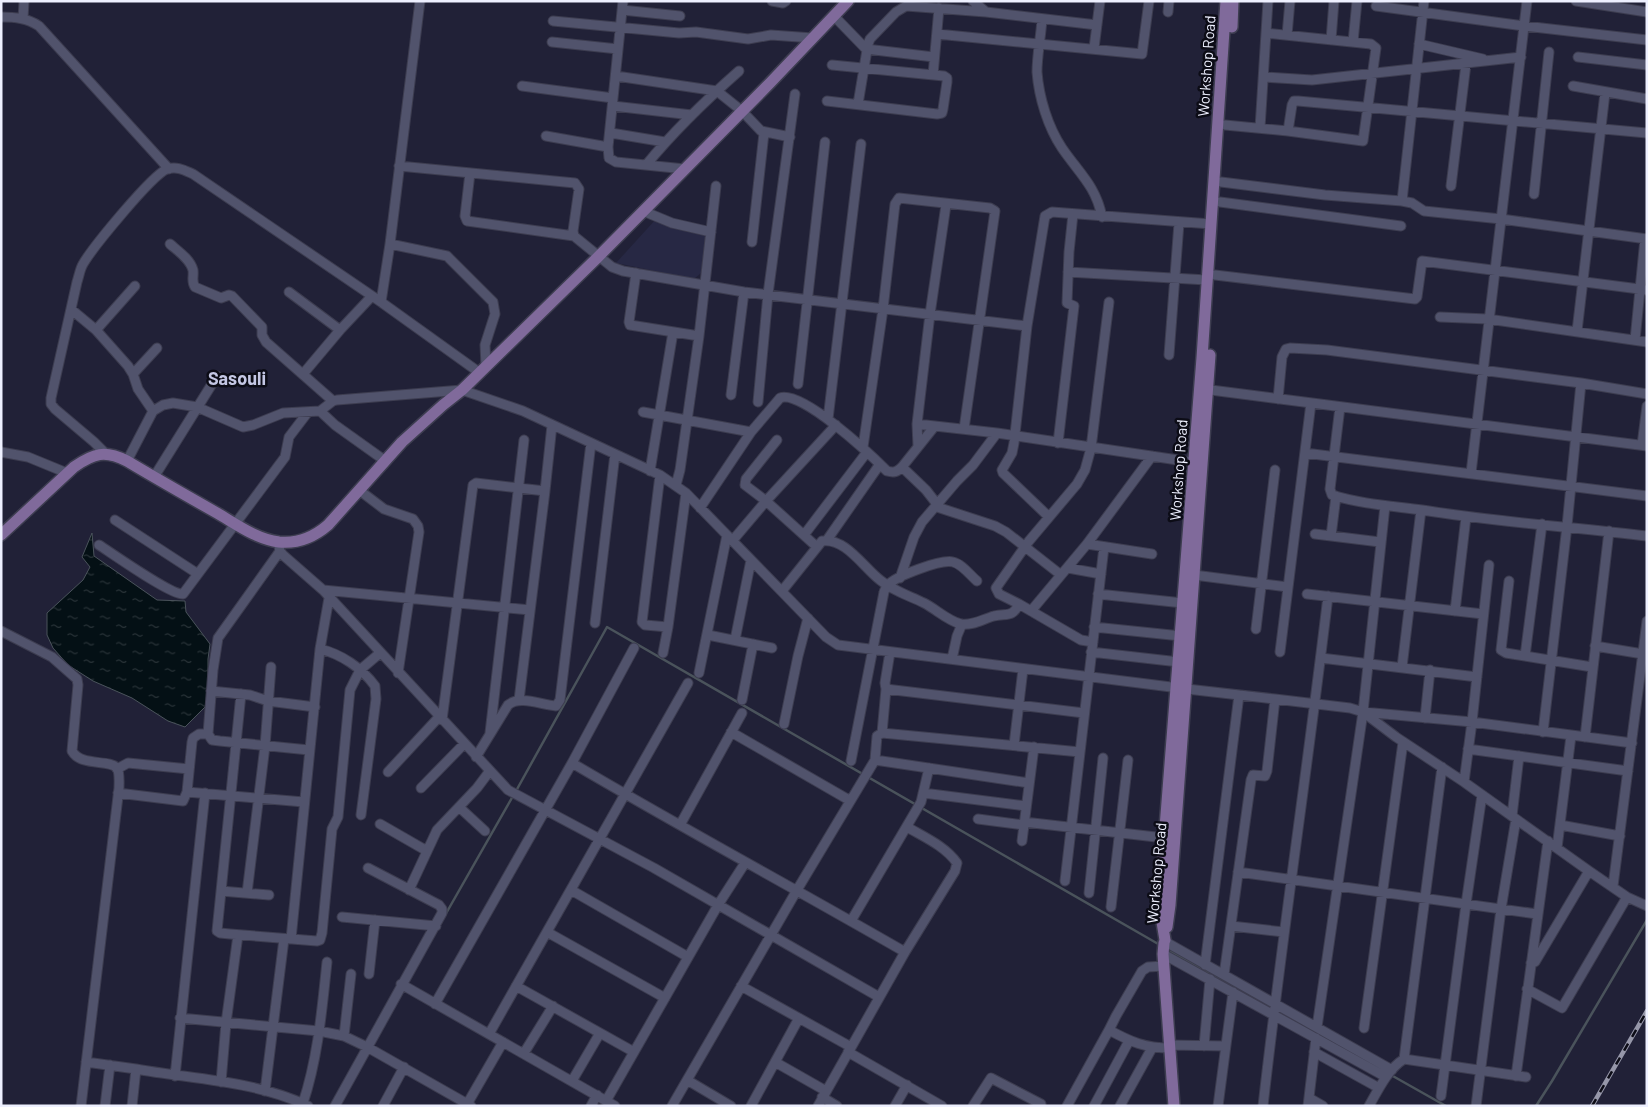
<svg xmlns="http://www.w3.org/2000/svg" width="1648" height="1107" font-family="Barlow,sans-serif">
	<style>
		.built { fill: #272844 }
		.water { fill: url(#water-ripples); stroke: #4a535b }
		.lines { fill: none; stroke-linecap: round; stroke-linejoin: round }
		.stream { stroke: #4a535b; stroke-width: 2.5 }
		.minor-casing { stroke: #3d3d50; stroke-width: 11 }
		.major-casing { stroke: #3d3d50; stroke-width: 14 }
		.minor { stroke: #51536c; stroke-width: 9 }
		.major { stroke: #806a9b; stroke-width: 11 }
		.rail-casing { stroke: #9697a9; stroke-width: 4.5 }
		.rail { stroke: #0c0c16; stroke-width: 2.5; stroke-dasharray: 8; stroke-linecap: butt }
		.labels { text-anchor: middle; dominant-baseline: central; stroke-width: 5; stroke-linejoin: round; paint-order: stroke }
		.street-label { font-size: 15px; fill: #eef0ff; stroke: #0c0c16 }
		.quarter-label { font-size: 18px; font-weight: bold; fill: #c4c7e4; stroke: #0c0c16 }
	</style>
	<defs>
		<pattern id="water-ripples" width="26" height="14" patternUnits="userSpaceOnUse" patternTransform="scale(1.25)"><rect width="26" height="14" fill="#041015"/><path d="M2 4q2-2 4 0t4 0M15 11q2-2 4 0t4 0" fill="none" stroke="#293338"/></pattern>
	</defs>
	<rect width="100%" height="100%" fill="#212137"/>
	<path class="built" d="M 657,218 L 706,234 L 701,273 L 694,279 L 616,263 Z"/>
	<path class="water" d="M 92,533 L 94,556 L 157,600 L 185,601 L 186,612 L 210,644 L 208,659 L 208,704 L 185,727 L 168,721 L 132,698 L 93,681 L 68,665 L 53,648 L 47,635 L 47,613 L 83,580 L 90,567 L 82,557 Z"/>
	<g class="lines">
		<path class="stream" d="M 516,791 L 607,627 L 1160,945
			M 444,917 L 513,796
			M 1167,949 L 1273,1009
			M 1277,1012 L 1331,1042
			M 1391,1075 L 1446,1106
			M 1536,1106 L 1552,1081 L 1647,920"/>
		<defs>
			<path id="minor" d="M 623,1 L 608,147 L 609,158 L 616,162 L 685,169
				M 772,1 L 783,3 L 786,1
				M 973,1 L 986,12
				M 1576,1 L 1647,12
				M 1376,6 L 1524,26 L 1647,40
				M 622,10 L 680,16
				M 1168,12 L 1169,1
				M 834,16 L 866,49 L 934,57
				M 1,17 C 15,17 27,18 39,26 L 169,169
				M 23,19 L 24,1
				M 1042,19 C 1041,36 1037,55 1037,72 C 1039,98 1048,127 1062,148 C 1079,173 1096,186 1102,217
				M 553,21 L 679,33 L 696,32 L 748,39 L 771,35 L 813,38
				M 1266,33 L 1371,44 L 1376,48 L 1363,141 L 1288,131
				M 937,34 L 1142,54 L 1149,1
				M 1287,35 L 1290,1
				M 1331,40 L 1334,1
				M 552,42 L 618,49
				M 1353,42 L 1357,1
				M 1419,44 L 1483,59
				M 1094,48 L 1100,1
				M 1578,57 L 1647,65
				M 933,75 L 939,8
				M 616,76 L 717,91 L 742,111 L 761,131 L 790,137
				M 1264,77 L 1312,80 L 1521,57
				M 522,86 L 613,98
				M 1573,86 L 1647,99
				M 827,101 L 937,114 L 942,113 L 943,109 L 947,82 L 947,78 L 944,76 L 832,65
				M 858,104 L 868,44 L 870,39 L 896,12 L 906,6 L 986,12 L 1097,25
				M 613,106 L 692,115
				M 1225,125 L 1288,131 L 1292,105 L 1294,101 L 1298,101 L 1647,133
				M 1260,128 L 1268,1
				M 611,133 L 665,142
				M 546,136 L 608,147
				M 646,165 C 674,131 706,100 739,71
				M 399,166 L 575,183 L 579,189 L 573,231 L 574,236 L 612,267 L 623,271 L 744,292 L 1027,326
				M 470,173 L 465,216 L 467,221 L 574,236
				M 1221,182 L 1325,195 L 1402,201 L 1412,203 L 1424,211 L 1501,219 L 1647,239
				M 1451,186 L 1466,64
				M 1534,194 L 1549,52
				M 1402,201 L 1424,1
				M 1220,202 L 1401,226
				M 643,211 L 672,223 L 711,232
				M 752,242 L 764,133
				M 170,244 C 178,251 190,259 193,270 C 194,277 191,281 195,287 L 221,298 L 229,295 L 232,296 L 262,327 L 262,335 L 266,342 L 333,401
				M 390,244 L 447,256 L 493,302 L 495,314 L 485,345 L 486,366
				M 1068,272 L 1207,280
				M 636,273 L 629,322 L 630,325 L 699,336
				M 1215,275 L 1415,299 L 1417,297 L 1422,261 L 1647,290
				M 289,292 L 340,330
				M 381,302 L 390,244 L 420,1
				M 72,310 L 96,330 L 128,366 L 133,374 L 138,389 L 153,411
				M 1440,317 L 1488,319 L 1647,342
				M 96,330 L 135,286
				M 1577,331 L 1605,93
				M 1635,340 L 1645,239
				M 1169,355 L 1179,223
				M 133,374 L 157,348
				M 303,374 L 340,330 L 372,296
				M 798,384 L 825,142
				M 1203,389 L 1647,446
				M 731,395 L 744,292
				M 1278,399 L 1282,357 L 1286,349 L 1290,348 L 1327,350 L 1581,383 L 1647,394
				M 758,402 L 768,294 L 795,94
				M 1340,407 L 1330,489 L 1332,495 C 1361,504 1392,506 1422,510 C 1497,522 1572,527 1647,536
				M 320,411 L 335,425 L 384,460
				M 643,412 L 751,432
				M 828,419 L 861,144
				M 917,424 L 997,433 L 1198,463
				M 777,440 L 746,479 L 745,485 L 766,501 L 817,547
				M 1058,443 L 1074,306 L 1067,303 L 1069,252 L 1073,214
				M 1642,445 L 1647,406
				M 918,446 L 917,424 L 930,314 L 946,205
				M 863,447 L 883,309 L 895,204 L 899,198 L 990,208 L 995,211 L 964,429
				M 1,452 L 28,457 L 67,473
				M 1305,453 L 1647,496
				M 106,454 L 94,442 L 55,409 L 51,404 L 51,398 L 77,282 C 79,276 80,269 83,264 C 93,247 151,176 167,169 C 177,166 184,170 193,174 L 381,302 L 480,373
				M 127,461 L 153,411 L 163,405 L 173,403 L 197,407 L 243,427 L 253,425 L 283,413 L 320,411 L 333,401 L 337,400 L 462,390 L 523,411 L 660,475 L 686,493 L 826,637 L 838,645 L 1187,689 L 1275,699 L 1350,708 L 1363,712 L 1396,737 L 1464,782 L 1589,871 L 1627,897 L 1647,906
				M 902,467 L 926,490 L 940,508 L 995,526 L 1006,532 L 1061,575
				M 650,471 L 673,332
				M 1471,473 L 1527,1
				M 660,475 L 642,622 L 645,625 L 668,627
				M 154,477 L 217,376
				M 676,485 L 680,470 L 699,336 L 716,186
				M 359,490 L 384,509 L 413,519 L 418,526 L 419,532 L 398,673
				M 700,508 L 751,432 L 780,398 C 801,389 871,455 887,471 C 894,473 897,472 902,467 L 934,427
				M 1049,517 L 1003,473 L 1002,470 L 1012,453 L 1014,443 L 1027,326 L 1045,216 L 1052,212 L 1211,224
				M 115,520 L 198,574
				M 1315,534 L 1380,542
				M 804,535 L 867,452
				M 1331,536 L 1336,496
				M 733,540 L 766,501 L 836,425
				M 827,540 L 880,464
				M 278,541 L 280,551 L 283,555 L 323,590 L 508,790 L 654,868 L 879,997
				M 1087,544 L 1152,554
				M 99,545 C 113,554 171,595 183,594 L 285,457 L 289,437 L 308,412
				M 280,551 L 218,638 L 213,670 L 208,734 L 212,740 L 220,741 L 309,750
				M 1068,568 L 1101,574
				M 1194,575 L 1288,587
				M 900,578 L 914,537 L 922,522 L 957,481 L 973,465 L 997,433
				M 1509,581 L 1501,650 L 1506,653 L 1592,667
				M 323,590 L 530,610
				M 782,591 L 822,541 C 845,537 864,568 880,580 C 893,591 910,596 924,603 C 936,609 948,621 961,624 C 972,626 983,619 994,616 C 1007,613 1012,618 1019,604
				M 1098,594 L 1183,603
				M 1307,594 L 1483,614
				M 1031,611 L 1087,544 L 1152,456
				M 1455,611 L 1466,517
				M 595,623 L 615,454
				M 1094,627 L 1181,636
				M 1256,629 L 1275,470
				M 1,631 L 52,657 L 77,679 L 78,685 L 72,751 C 81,767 109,759 117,768 C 120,773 119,783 119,788 L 81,1106
				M 708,635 L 772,648
				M 735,640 L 751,560
				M 1093,642 L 1081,640 L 1019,604 L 999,594 L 996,588 L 1029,541 L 1077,484 L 1085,470 L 1091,448 L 1109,302
				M 1595,646 L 1643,654
				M 320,649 C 341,654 362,668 375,686 L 376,699 L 361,815
				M 890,652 L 885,683 L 886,689 L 1084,713
				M 1091,652 L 1179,662
				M 1280,652 L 1311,403
				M 663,653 L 668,627 L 686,493
				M 1525,656 L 1542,524
				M 1321,658 L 1477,677
				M 952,659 L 957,636 L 962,624
				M 1402,667 L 1421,510
				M 699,673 L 727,535
				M 211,691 L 250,695 L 268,701 L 315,707
				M 241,694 L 217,931 L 220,933 L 230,934 L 317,941 L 320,940 L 322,933 L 332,829 L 338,817 L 350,690 L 360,670 L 380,653
				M 519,700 L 545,491 L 552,425
				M 742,700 L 753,644
				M 1363,712 L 1472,722 L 1632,743
				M 1425,718 L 1430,670
				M 442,720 L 473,485 L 476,483 L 545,491
				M 784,724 L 798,656 L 808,618
				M 731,732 L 849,800
				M 1543,732 L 1567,526 L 1581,383
				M 490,733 L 524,440
				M 882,733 L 1080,752
				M 1585,737 L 1609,531
				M 1014,745 L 1023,669
				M 1468,749 L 1628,771
				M 476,757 L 508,705 C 520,695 541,705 556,706 L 560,700 L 591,443
				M 875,760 L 877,736 L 882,733 L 886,689
				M 851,761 L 884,592 C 884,591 887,586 888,585 C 896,576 941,559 953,562 C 962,564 970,575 977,581
				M 572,763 C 682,828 794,888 905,952
				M 117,769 L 128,763 L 189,769
				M 388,772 L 439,717
				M 1464,782 L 1472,722 L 1489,565
				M 421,788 L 464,744
				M 187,792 L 304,802
				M 118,793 L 183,801 L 187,792 L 192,742 L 193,738 L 199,734 L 208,734
				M 923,793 L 1026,806
				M 459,807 L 485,831
				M 1512,816 L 1519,756
				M 978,819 L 1024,825
				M 1024,822 L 1165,838
				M 380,824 L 427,851
				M 680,825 L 742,713
				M 1560,825 L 1620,836
				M 1022,841 L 1034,747
				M 1557,848 L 1571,736
				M 1238,872 L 1537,914
				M 1065,881 L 1104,547
				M 1613,886 L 1647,621
				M 409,890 L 437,830 L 477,788 L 489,772
				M 571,890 L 688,957
				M 221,891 L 269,895
				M 247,893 L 265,746 L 271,667
				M 1089,893 L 1103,758
				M 1111,907 L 1128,760
				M 342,917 L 436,926
				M 851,921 L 921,802 L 929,768
				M 1231,926 L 1284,932
				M 547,932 L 665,998
				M 291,939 L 320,649 L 329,598
				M 1164,941 L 1392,1070
				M 1163,954 L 1386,1077
				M 1531,963 L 1535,962 L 1589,871
				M 1205,965 L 1239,695
				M 1164,966 L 1148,967 L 1142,971 L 1116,1016 L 1109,1030 C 1131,1042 1145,1048 1170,1048
				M 369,974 L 375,920
				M 1224,975 L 1251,780 L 1253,775 L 1265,776 L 1267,771 L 1275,699
				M 401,984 L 615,1106
				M 516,986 L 634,1052
				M 741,986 L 851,1047
				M 1527,989 L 1562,1008 L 1627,897
				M 435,1004 L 572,763 L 634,648
				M 180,1018 L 319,1031 L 344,1036 L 367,1047 L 471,1106
				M 1317,1027 L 1363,712 L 1385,506
				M 1364,1028 L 1403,742
				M 489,1034 L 688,683
				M 344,1036 L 351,974
				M 1170,1045 L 1225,1046
				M 1204,1046 L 1210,979
				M 848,1052 L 942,1106
				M 1314,1052 L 1379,1088
				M 524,1053 L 553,1006
				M 1404,1059 L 1442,767
				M 86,1062 L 136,1069
				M 775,1062 L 826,1091
				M 175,1076 L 205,793
				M 1516,1076 L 1548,841
				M 687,1080 L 731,1106
				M 572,1081 L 600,1033
				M 221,1082 L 226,1023 L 238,935
				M 265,1091 L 284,939
				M 1441,1096 L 1466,904 L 1482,795
				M 822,1097 L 837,1106
				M 1309,1098 L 1323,1106
				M 606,1101 L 718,905 L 745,863
				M 303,1103 C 318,1058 322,1009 327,962
				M 105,1106 L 110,1065
				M 132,1106 L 136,1069 C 191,1079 257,1081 308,1106
				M 335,1106 L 442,913 L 442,909 L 439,905 L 368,868
				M 383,1106 L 404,1067
				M 466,1106 L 503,1042
				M 591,1106 L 597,1095
				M 672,1106 L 797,890 L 875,760 L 1029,783
				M 751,1106 L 799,1018
				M 818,1106 L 905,952 L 955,871 L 957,863 C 945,846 924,837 907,827
				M 895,1106 L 907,1085
				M 973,1106 L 991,1078 L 1041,1104
				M 1067,1106 L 1109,1030
				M 1094,1106 L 1129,1041
				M 1120,1106 L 1152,1048
				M 1218,1106 L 1233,992
				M 1263,1106 C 1282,936 1308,766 1328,596
				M 1308,1106 L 1316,1038
				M 1369,1106 C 1378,1090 1388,1069 1404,1059 L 1526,1077
				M 1476,1106 L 1501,909 L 1516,819"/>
			<path id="major" d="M 1232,27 L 1233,1
				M 1,535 L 74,467 C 94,453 105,450 127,461 C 157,479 187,496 217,513 C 236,524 256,539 279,542 C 298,544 314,537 328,525 L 402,442 L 443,405 L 462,390 L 598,257 L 770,83 L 848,1
				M 1167,927 L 1170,905 L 1210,355
				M 1165,940 L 1159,904 L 1202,358 L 1226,1
				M 1164,943 L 1163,954 L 1174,1106"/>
		</defs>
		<use href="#minor" class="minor-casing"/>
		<use href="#major" class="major-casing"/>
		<use href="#minor" class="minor"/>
		<use href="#major" class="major"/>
		<defs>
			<path id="rail" d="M 1592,1106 L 1647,1011"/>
		</defs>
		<use href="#rail" class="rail-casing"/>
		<use href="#rail" class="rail"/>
	</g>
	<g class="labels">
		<g class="street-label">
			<text transform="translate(1206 66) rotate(-86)">Workshop Road</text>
			<text transform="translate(1178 470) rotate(-86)">Workshop Road</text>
			<text transform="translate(1156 873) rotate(-85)">Workshop Road</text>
		</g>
		<g class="quarter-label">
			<text x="237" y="378">Sasouli</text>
		</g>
	</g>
	<rect width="1648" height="1107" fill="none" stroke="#eef0ff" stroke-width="5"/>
</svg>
